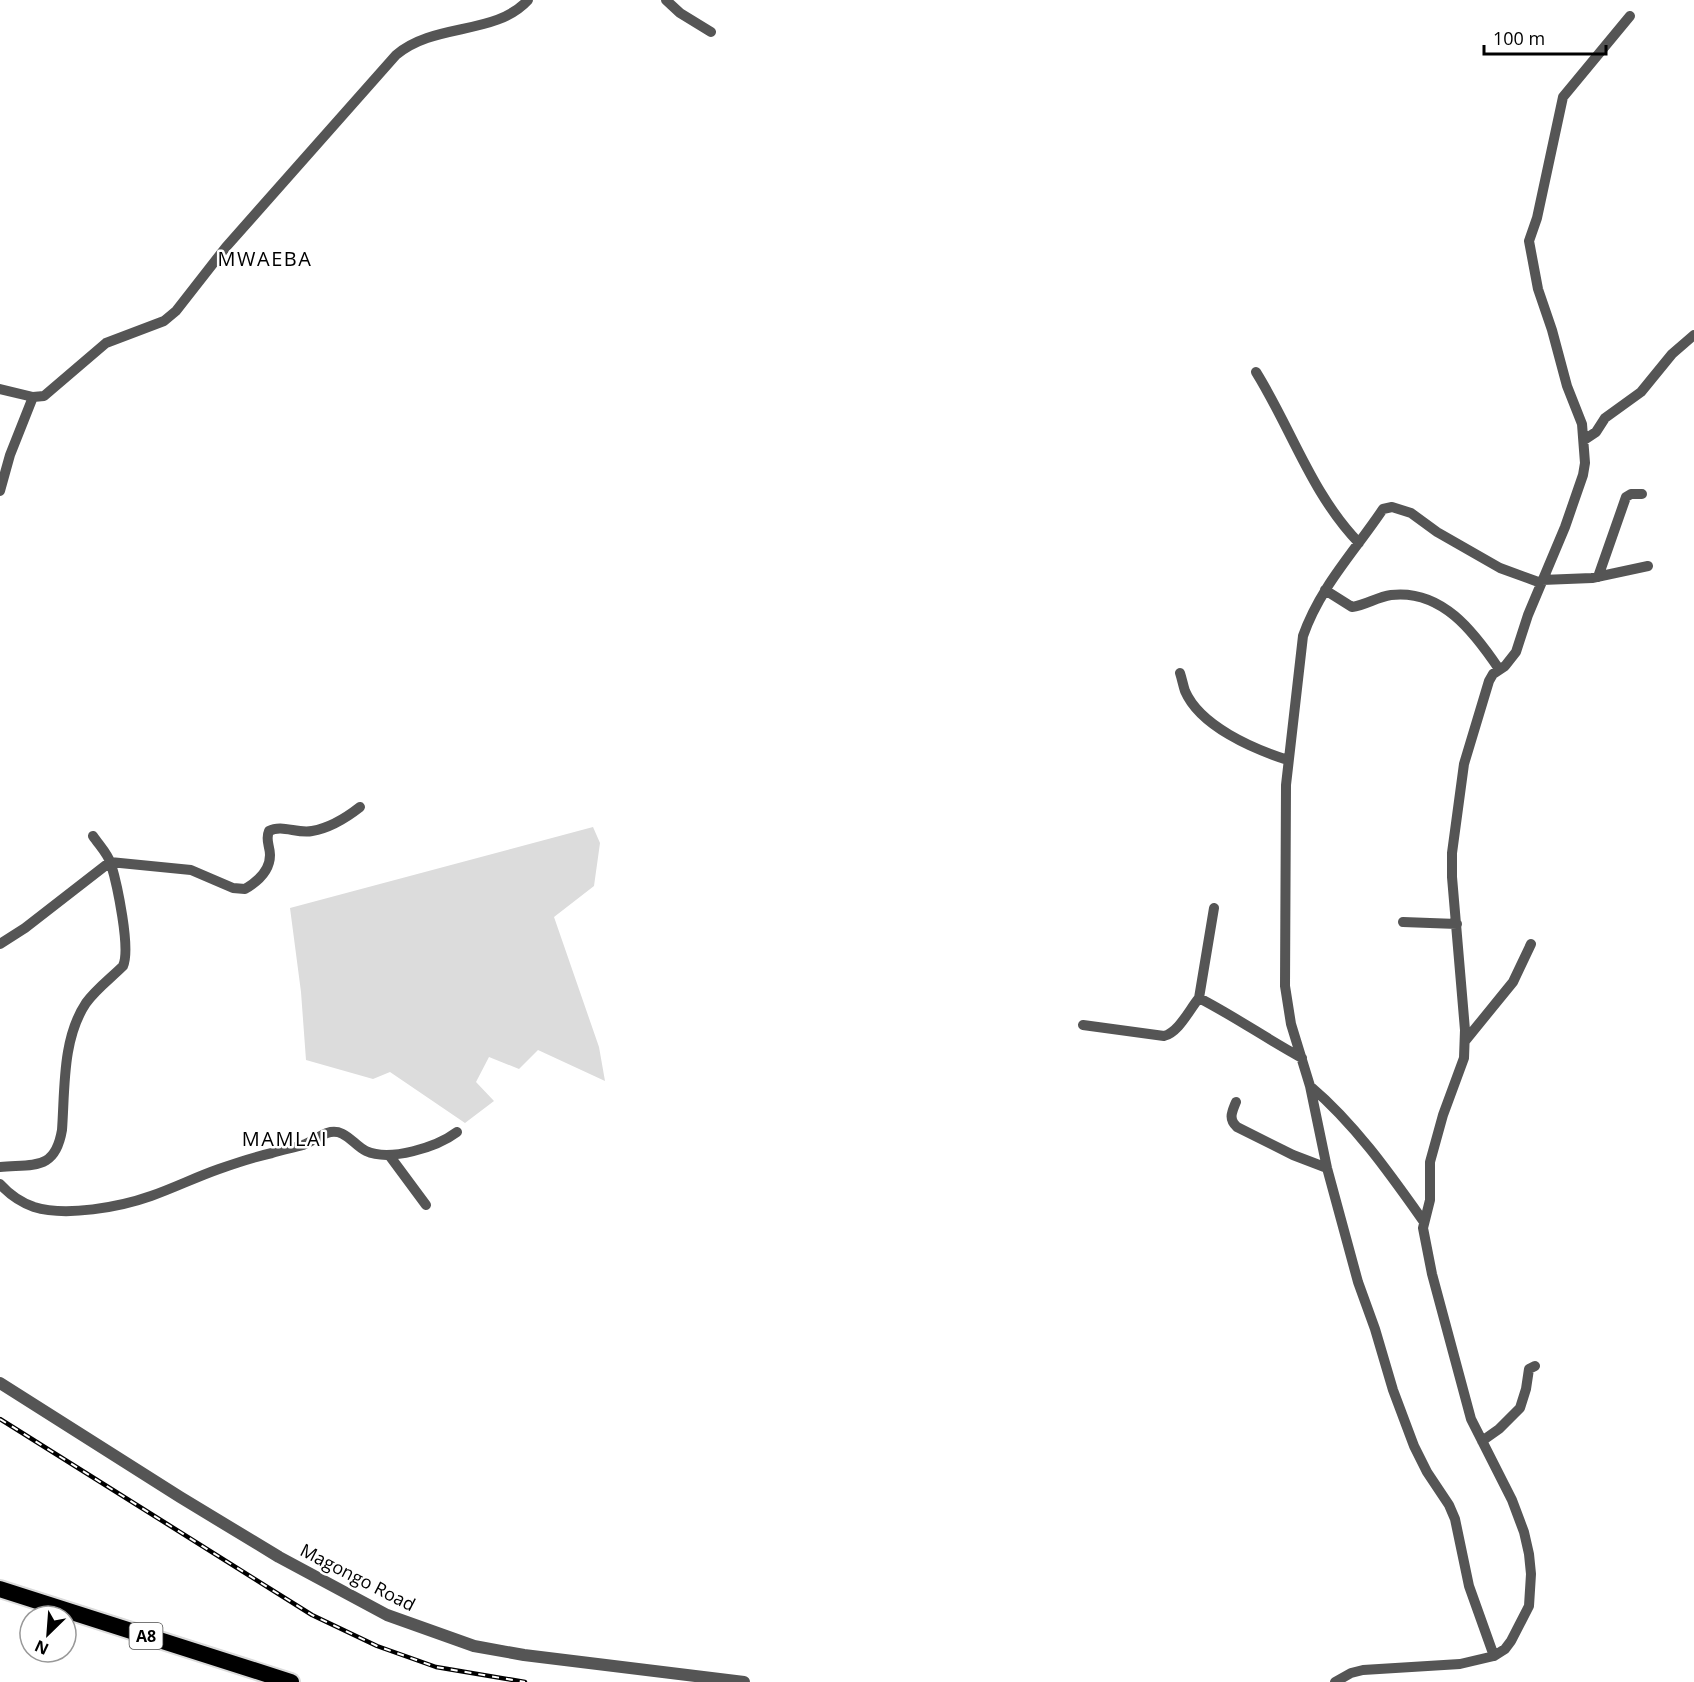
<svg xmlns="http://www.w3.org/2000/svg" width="1694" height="1682" font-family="'Open Sans',sans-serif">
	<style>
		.green { fill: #dcdcdc }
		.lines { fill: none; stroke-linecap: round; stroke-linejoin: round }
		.trunk-casing { stroke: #dbdbdb; stroke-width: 20 }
		.minor { stroke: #555; stroke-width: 10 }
		.tertiary { stroke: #555; stroke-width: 12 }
		.trunk { stroke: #000; stroke-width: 16 }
		.rail-casing { stroke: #000; stroke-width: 4.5 }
		.rail { stroke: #fff; stroke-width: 2; stroke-dasharray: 7; stroke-linecap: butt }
		.labels { text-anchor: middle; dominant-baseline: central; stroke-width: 5; stroke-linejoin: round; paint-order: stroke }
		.shield { fill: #fff; stroke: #4c4c4c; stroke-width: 1.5 }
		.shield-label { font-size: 16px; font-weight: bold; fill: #000 }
		.street-label { font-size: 18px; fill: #000; stroke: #fff }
		.neighbourhood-label { font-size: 20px; letter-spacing: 1.5px; fill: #000; stroke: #fff }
	</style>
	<rect width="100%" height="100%" fill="#fff"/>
	<path class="green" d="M 593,827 L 600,843 L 594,886 L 554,917 L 599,1047 L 605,1081 L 538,1050 L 519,1069 L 489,1057 L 476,1082 L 494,1101 L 465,1123 L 390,1072 L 373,1079 L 306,1060 L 301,992 L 290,908 Z"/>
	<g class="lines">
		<defs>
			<path id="trunk" d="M 0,1589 L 291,1682"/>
		</defs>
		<use href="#trunk" class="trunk-casing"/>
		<path class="minor" d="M 666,0 L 680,13 L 711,32
			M 1256,372 C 1292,430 1311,493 1359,543
			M 0,389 L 33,397 L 44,396 L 106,343 L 164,321 L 176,311 L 226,247 L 396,55 C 435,22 495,36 528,0
			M 1584,440 L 1596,432 L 1605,418 L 1641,392 L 1672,354 L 1694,335
			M 0,491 L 10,455 L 33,397
			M 1598,577 L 1626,497 L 1631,494 L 1642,494
			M 1542,580 L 1592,578 L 1648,566
			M 1325,590 L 1352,607 C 1366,605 1377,597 1391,595 C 1442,589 1474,632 1499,669
			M 1180,673 C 1182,679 1183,685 1185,691 C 1200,726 1253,749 1288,760
			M 1403,922 L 1457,924
			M 0,944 L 25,928 L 110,862 L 191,870 L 233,888 L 245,889 C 257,882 270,871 270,855 C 270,846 265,840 269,831 C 282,824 297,834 312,831 C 330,828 346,818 360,807
			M 1199,998 L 1214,908
			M 1083,1025 L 1164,1036 C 1179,1032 1189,1010 1199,998 C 1234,1016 1267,1039 1302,1058
			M 1465,1041 L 1513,982 L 1531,944
			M 1310,1086 C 1355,1124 1390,1174 1424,1222
			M 1236,1102 C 1232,1112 1228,1119 1237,1127 L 1293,1155 L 1327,1168
			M 389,1155 L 426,1205
			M 0,1167 C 34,1164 55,1171 62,1130 C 65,1089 62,1039 86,1003 C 96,989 111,978 123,966 C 131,949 117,884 111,864 C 108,854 99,845 93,836
			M 0,1184 C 9,1194 20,1202 34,1207 C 66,1217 120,1207 151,1196 C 174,1188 196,1177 219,1169 C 236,1163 254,1157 272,1153 C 282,1150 292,1148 303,1145 C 311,1142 319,1136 327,1133 C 345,1127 353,1145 366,1151 C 390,1162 437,1147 457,1132
			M 1482,1441 L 1499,1429 L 1520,1408 L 1526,1389 L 1529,1369 L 1535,1366
			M 1494,1656 L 1469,1586 L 1455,1519 L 1449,1505 L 1427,1472 L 1414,1446 L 1393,1390 L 1375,1329 L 1358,1282 L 1327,1168 L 1310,1086 L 1291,1024 L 1285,986 L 1286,785 L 1303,636 C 1320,587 1355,551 1383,509 L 1392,507 L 1411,513 L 1437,532 L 1500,568 L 1541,583
			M 1335,1682 L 1351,1673 L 1363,1670 L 1460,1664 L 1494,1656 L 1505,1649 L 1511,1641 L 1529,1606 L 1531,1574 L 1529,1554 L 1524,1532 L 1512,1500 L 1471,1419 L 1432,1274 L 1423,1228 L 1430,1200 L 1430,1162 L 1443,1115 L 1464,1058 L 1465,1030 L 1452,877 L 1452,853 L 1464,764 L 1489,681 L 1493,674 L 1505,666 L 1516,652 L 1528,615 L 1565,527 L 1583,475 L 1585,463 L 1582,424 L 1567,386 L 1552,330 L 1538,289 L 1529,241 L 1537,218 L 1563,97 L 1630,16"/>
		<path class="tertiary" d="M 0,1383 L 180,1497 L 279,1557 L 387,1615 L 474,1646 L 524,1655 L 744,1682"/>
		<use href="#trunk" class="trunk"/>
		<defs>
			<path id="rail" d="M 0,1419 L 312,1615 L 377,1646 L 436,1667 L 525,1682"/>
		</defs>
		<use href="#rail" class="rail-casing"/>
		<use href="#rail" class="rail"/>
	</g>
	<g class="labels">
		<rect class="shield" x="129.5" y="1623" width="33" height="26" rx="4.5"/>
		<g class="shield-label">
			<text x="146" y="1636">A8</text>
		</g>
		<g class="street-label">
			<text transform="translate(358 1577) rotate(27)">Magongo Road</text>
		</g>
		<g class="neighbourhood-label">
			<text x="265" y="258">MWAEBA</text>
			<text x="285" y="1138">MAMLAI</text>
		</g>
	</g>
	<g transform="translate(48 1634) rotate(205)"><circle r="28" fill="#ffffff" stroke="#999999" stroke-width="1.5"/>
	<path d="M0-4.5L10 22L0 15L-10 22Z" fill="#000000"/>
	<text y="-9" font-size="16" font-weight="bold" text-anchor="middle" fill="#000000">N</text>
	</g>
	<path d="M1484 45v9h122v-9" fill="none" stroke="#000000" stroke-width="3"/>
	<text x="1493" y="45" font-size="18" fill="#000000" stroke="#ffffff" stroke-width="4.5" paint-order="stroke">100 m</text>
</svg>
